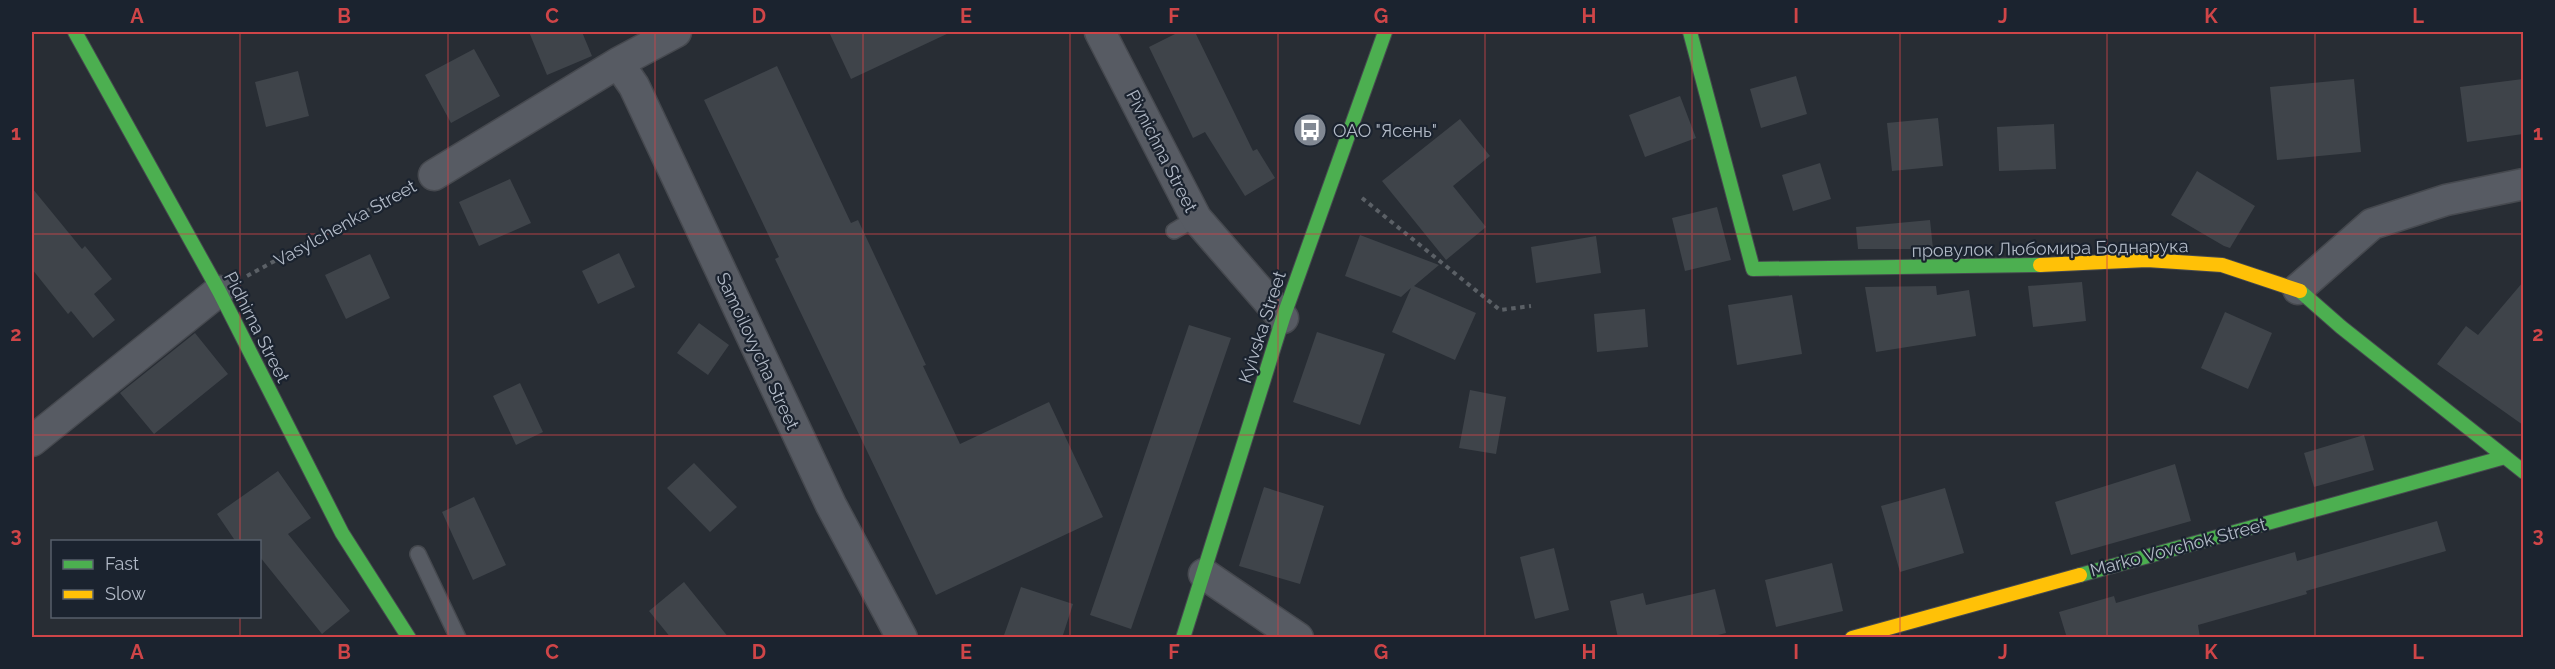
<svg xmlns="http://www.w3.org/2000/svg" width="2555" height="669" font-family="Raleway,sans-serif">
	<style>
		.building { fill: #3f444a }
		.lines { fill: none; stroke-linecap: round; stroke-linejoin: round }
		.lane-casing { stroke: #46494f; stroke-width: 18 }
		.street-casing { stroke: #46494f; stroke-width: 33 }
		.fast-casing { stroke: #46494f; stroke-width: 16 }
		.slow-casing { stroke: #46494f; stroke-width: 16 }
		.path { stroke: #5b6066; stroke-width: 4; stroke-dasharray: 4.5 4.5; stroke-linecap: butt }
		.lane { stroke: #575b63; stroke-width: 15 }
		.street { stroke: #575b63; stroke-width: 30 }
		.fast { stroke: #4caf50; stroke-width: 14 }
		.slow { stroke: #ffc107; stroke-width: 14 }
		.grid { fill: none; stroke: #cf4548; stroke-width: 1.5; stroke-opacity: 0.55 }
		.labels { text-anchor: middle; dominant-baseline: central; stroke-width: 4.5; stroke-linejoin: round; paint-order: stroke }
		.poi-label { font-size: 18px; fill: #b1b9c6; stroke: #1b232f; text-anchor: start }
		.street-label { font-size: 18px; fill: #b1b9c6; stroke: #1b232f }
		.neatline { fill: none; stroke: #cf4548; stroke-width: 2 }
		.grid-label { font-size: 20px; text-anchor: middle; font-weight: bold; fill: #cf4548 }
	</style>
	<rect width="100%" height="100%" fill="#282d34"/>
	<path class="building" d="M 529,32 L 582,32 L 592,56 L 547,75 Z
		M 829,32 L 951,32 L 851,79 Z
		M 1179,32 L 1195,32 L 1253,151 L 1257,149 L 1275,178 L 1245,196 L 1205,132 L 1193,138 L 1149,47 Z
		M 474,49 L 500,96 L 451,123 L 425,75 Z
		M 777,66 L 851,223 L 858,220 L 926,365 L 923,366 L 960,444 L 1049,402 L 1103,517 L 936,595 L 775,259 L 779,257 L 704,100 Z
		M 298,71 L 309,116 L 266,127 L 255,82 Z
		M 1796,76 L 1807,114 L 1761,128 L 1750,89 Z
		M 2354,79 L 2361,152 L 2277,160 L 2270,87 Z
		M 2523,79 L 2523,134 L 2467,142 L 2460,87 Z
		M 1680,96 L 1696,138 L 1645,157 L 1629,115 Z
		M 1938,118 L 1943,166 L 1892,171 L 1887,123 Z
		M 1460,119 L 1490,156 L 1453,186 L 1486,227 L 1446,260 L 1382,181 Z
		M 2054,124 L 2056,169 L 1999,171 L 1997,127 Z
		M 1820,163 L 1831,199 L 1793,211 L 1782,175 Z
		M 2197,171 L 2255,206 L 2230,248 L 2224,246 L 2171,215 Z
		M 510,179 L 531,223 L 479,246 L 459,202 Z
		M 32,188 L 82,249 L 85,246 L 112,279 L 94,294 L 115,320 L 93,338 L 71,311 L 68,314 L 32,269 Z
		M 1717,207 L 1731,260 L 1685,271 L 1672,218 Z
		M 1930,220 L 1933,249 L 1858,249 L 1856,227 Z
		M 1360,235 L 1439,265 L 1414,286 L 1476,313 L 1455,360 L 1392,332 L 1411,288 L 1401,297 L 1345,276 Z
		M 1596,236 L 1601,273 L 1536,283 L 1531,247 Z
		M 619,253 L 635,287 L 598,304 L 582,271 Z
		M 370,254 L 390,298 L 346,319 L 325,275 Z
		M 2082,282 L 2086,321 L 2033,327 L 2028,286 Z
		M 2523,282 L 2523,425 L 2437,364 L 2466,326 L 2478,335 Z
		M 1936,286 L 1937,295 L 1969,290 L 1976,336 L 1876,352 L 1865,287 Z
		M 1792,295 L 1802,354 L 1737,365 L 1728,305 Z
		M 1645,309 L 1648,347 L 1597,352 L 1594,314 Z
		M 2225,312 L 2272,333 L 2248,389 L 2201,368 Z
		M 699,323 L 729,345 L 708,375 L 677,353 Z
		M 1189,325 L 1231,338 L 1131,629 L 1090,615 Z
		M 1317,332 L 1385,354 L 1360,425 L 1293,402 Z
		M 195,333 L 228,374 L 154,434 L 120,393 Z
		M 520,383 L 543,432 L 516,445 L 493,396 Z
		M 1470,390 L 1506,397 L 1496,454 L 1459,448 Z
		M 2364,435 L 2374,470 L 2314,487 L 2304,453 Z
		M 694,463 L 737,507 L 710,532 L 667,488 Z
		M 2175,464 L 2191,521 L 2071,555 L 2055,502 Z
		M 278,471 L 311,518 L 288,534 L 350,611 L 322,634 L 260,557 L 260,542 L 236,542 L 217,514 Z
		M 1264,487 L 1324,506 L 1300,584 L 1239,566 Z
		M 1945,488 L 1964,553 L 1900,572 L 1881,506 Z
		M 474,497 L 506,565 L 473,580 L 442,512 Z
		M 2437,521 L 2446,551 L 2306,591 L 2307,594 L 2198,625 L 2200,638 L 2067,638 L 2059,612 L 2114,596 L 2116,603 L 2295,552 L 2297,561 Z
		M 1554,548 L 1569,610 L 1535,619 L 1520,557 Z
		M 1832,563 L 1843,611 L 1776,627 L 1765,580 Z
		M 684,582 L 729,638 L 671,638 L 649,611 Z
		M 1021,587 L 1073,604 L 1062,638 L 1003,638 Z
		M 1715,589 L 1726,633 L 1706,638 L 1618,638 L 1610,601 L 1643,593 L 1646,605 Z"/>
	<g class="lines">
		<defs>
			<path id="lane" d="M 1174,231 L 1196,218
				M 418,554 L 458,638"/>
			<path id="street" d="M 1100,32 L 1196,218 L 1283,318
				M 618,63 L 634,86 L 831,505 L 902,638
				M 434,175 L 618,63 L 676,32
				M 2298,289 L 2372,224 L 2446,200 L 2524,184
				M 32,441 L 219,291
				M 1204,574 L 1298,638"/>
			<path id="fast" d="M 75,32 L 219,291 L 342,533 L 409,638
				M 1690,32 L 1753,269 L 2040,265
				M 2300,291 L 2341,327 L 2524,472
				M 2080,575 L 2505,457
				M 1183,638 L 1283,318 L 1385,32"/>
			<path id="slow" d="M 2040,265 L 2147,260 L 2222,265 L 2300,291
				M 1852,638 L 2080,575"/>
		</defs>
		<use href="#lane" class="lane-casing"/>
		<use href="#street" class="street-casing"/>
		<use href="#fast" class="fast-casing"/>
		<use href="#slow" class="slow-casing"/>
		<path class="path" d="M 1362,198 L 1500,310 L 1531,306
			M 247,276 L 407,189"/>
		<use href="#lane" class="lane"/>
		<use href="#street" class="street"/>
		<use href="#fast" class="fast"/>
		<use href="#slow" class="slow"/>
	</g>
	<path class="grid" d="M 240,32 L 240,542M 448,32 L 448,638M 655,32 L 655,638M 863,32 L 863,638M 1070,32 L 1070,638M 1278,32 L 1278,638M 1485,32 L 1485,638M 1692,32 L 1692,638M 1900,32 L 1900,638M 2107,32 L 2107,638M 2315,32 L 2315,638M 32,234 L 2524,234M 32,435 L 2524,435M 240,616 L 240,638"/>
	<defs>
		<symbol id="bus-disc" viewBox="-11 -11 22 22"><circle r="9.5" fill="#818893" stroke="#1b232f"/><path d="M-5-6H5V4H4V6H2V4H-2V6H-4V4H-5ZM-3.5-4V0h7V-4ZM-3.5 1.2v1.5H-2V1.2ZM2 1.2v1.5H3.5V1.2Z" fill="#fff"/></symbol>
	</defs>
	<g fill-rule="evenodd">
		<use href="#bus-disc" x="1291" y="111" width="38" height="38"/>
	</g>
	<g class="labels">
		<g class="poi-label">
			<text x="1333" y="130">ОАО "Ясень"</text>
		</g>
		<g class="street-label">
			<text transform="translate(1162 151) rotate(63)">Pivnichna Street</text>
			<text transform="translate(345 223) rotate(-29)">Vasylchenka Street</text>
			<text transform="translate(2050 248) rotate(-1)">провулок Любомира Боднарука</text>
			<text transform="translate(257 327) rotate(63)">Pidhirna Street</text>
			<text transform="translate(1262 327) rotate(-72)">Kyivska Street</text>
			<text transform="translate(758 351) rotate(65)">Samoilovycha Street</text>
			<text transform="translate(2178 547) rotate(-15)">Marko Vovchok Street</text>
		</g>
	</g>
	<rect width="2555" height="669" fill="none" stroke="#1b232f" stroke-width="66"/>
	<rect x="51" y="540" width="210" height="78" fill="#1b232f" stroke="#575f6b" stroke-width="1.5"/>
	<rect x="63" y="560" width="30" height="9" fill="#4caf50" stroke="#575f6b" stroke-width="1.5"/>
	<text x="105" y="570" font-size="18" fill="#b1b9c6">Fast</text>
	<rect x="63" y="590" width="30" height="9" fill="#ffc107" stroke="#575f6b" stroke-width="1.5"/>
	<text x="105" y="600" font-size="18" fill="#b1b9c6">Slow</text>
	<rect x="33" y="33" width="2489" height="603" class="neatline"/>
	<g class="grid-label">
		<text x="137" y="23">A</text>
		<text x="344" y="23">B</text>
		<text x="552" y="23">C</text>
		<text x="759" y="23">D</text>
		<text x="966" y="23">E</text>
		<text x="1174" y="23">F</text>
		<text x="1381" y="23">G</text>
		<text x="1589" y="23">H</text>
		<text x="1796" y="23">I</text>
		<text x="2003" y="23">J</text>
		<text x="2211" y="23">K</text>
		<text x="2418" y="23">L</text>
		<text x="16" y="140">1</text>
		<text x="2538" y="140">1</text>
		<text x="16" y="341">2</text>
		<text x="2538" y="341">2</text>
		<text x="16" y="542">3</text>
		<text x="2538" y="542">3</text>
		<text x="137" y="659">A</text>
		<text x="344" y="659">B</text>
		<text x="552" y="659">C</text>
		<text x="759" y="659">D</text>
		<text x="966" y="659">E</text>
		<text x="1174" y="659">F</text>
		<text x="1381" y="659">G</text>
		<text x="1589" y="659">H</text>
		<text x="1796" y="659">I</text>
		<text x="2003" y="659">J</text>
		<text x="2211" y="659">K</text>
		<text x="2418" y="659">L</text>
	</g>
</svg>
